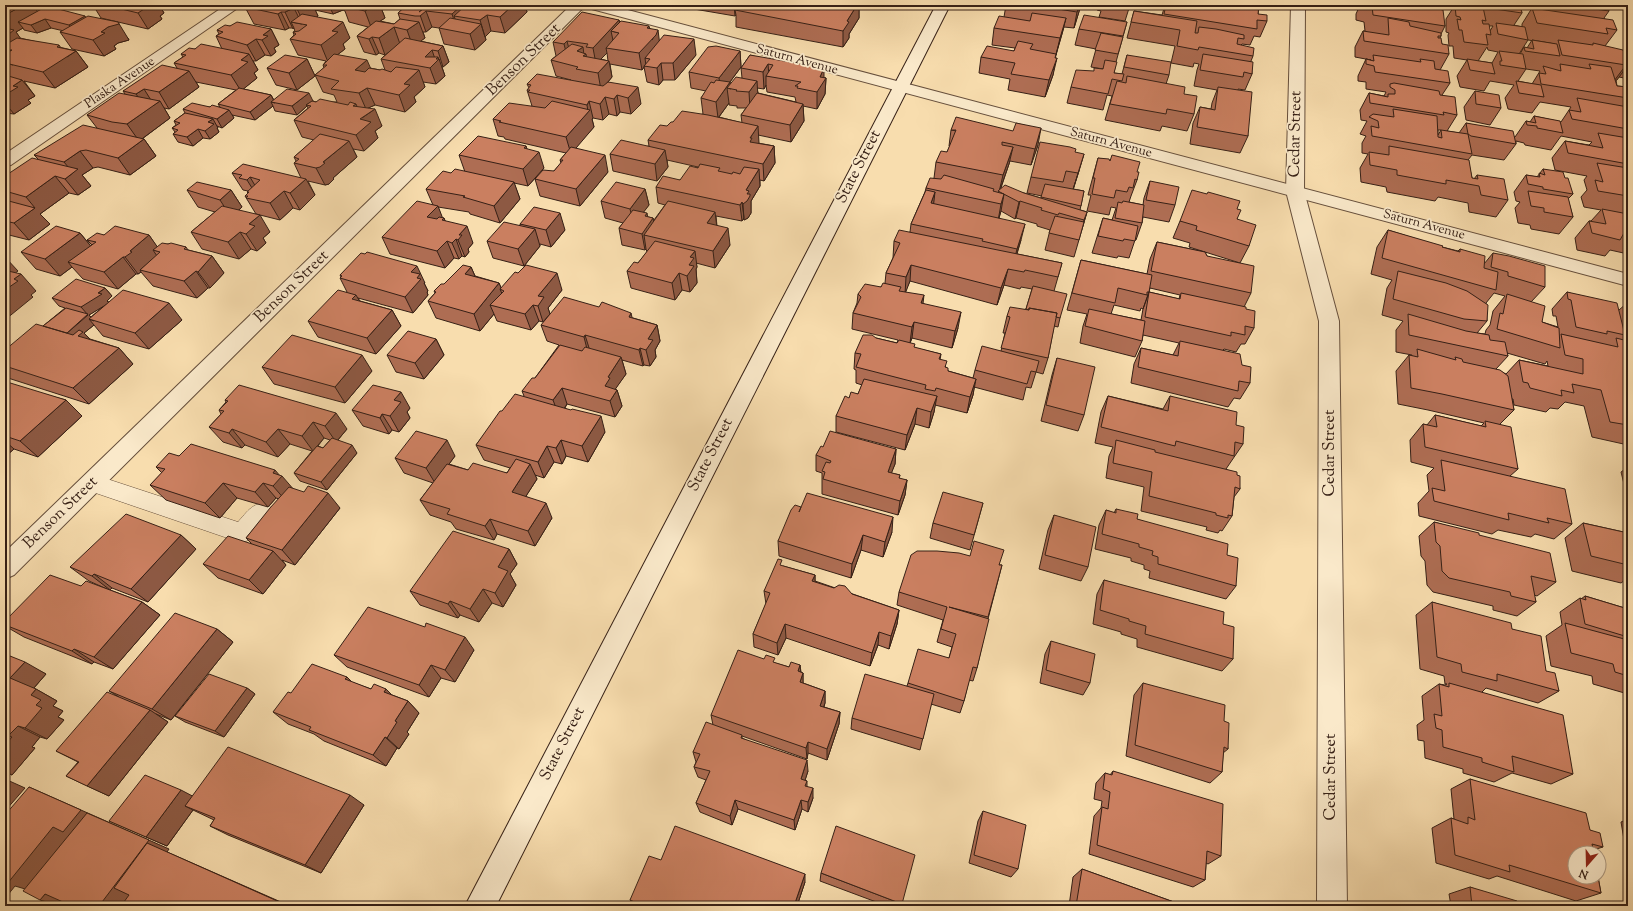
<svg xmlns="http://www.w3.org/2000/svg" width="1633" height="911" font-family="'Sorts Mill Goudy',serif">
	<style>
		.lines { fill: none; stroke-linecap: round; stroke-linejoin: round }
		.service-casing { stroke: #664f3c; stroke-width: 1 }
		.minor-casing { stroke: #664f3c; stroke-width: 2 }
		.tertiary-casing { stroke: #664f3c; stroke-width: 2 }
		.secondary-casing { stroke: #362016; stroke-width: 2 }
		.service { fill: #fae9ca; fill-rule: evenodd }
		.minor { fill: #fae9ca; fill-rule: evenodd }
		.tertiary { fill: #fae9ca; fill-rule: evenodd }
		.secondary { fill: #fae9ca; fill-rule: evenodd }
		.wall { fill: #ae6d53; stroke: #362016; fill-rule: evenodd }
		.shaded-wall { fill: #8d5943; stroke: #362016 }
		.building { fill: #ca7f60; stroke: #362016 }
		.labels { text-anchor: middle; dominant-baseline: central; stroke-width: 3.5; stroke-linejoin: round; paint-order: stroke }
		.far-street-label { font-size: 13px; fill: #362016; stroke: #fae9ca }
		.street-label { font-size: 16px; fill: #362016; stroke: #fae9ca }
	</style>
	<rect width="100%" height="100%" fill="#f8ddae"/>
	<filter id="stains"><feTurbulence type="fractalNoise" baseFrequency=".005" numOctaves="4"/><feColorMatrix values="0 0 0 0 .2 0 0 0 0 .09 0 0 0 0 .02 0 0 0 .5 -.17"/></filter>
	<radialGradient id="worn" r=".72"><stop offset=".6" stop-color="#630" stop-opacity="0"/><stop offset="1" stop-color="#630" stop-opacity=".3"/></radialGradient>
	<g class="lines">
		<defs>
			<path id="service" d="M 92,474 L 238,522 C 247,512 254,500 269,505 L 272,512 C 266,524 255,538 242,543 L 84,489 L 81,483 L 84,477 Z"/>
			<path id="minor" d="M 226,5 L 242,5 L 11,165 L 5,166 L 5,154 Z
				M 571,5 L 586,5 L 14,575 L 5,579 L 5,552 Z
				M 1291,5 L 1305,5 L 1304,191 L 1339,321 L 1347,906 L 1317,906 L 1319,321 L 1286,191 Z"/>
			<path id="tertiary" d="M 586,5 L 609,5 L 1628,274 L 1628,286 L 588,8 Z"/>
			<path id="secondary" d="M 936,5 L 950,5 L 496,906 L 465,906 Z"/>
		</defs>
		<use href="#service" class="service-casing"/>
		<use href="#minor" class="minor-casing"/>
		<use href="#tertiary" class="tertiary-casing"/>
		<use href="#secondary" class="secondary-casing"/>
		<use href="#service" class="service"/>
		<use href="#minor" class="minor"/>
		<use href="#tertiary" class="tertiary"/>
		<use href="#secondary" class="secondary"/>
	</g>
	<path class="wall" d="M 5,5 L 37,11 L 86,18 L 128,38 L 129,40 L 118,43 L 114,46 L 116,49 L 104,56 L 72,49 L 60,32 L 64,31 L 51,28 L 37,33 L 24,30 L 23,28 L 16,32 L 20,38 L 76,51 L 88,67 L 55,88 L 24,81 L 35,96 L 28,100 L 31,103 L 14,114 L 5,113 Z
		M 93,5 L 159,5 L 164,13 L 160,16 L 162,19 L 148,29 L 101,18 Z
		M 246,5 L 380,5 L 385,18 L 380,21 L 394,24 L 400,19 L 398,13 L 407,5 L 525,5 L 527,12 L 505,33 L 491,31 L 485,37 L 485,36 L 486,40 L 475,50 L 444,44 L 439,28 L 432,27 L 426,32 L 423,32 L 425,38 L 420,41 L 443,46 L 449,62 L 443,67 L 442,67 L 445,76 L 436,84 L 423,82 L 425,87 L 414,97 L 416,102 L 405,112 L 375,105 L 368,108 L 382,126 L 375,131 L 378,138 L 364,151 L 353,149 L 357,157 L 333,178 L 334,179 L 329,184 L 325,185 L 308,181 L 315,195 L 300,210 L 293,208 L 280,220 L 256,214 L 245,196 L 248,193 L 247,192 L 248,191 L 243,190 L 232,173 L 301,178 L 294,163 L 296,161 L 294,157 L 314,140 L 302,137 L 294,120 L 308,108 L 307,106 L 297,115 L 275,111 L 273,106 L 255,120 L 232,115 L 234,118 L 222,128 L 217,126 L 218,128 L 217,128 L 219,132 L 210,139 L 203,138 L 193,146 L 178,142 L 173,134 L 175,132 L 172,128 L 176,125 L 174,121 L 185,113 L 183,109 L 210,107 L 220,107 L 218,104 L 236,90 L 196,82 L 199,87 L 169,109 L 164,108 L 170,118 L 142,139 L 144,139 L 156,156 L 130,175 L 98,167 L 93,168 L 82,175 L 91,186 L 78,195 L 69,193 L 40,214 L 50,224 L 29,240 L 9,235 L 5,237 L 5,200 L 6,200 L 5,199 L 5,182 L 6,181 L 5,180 L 5,176 L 38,159 L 34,155 L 97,128 L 87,115 L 125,94 L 123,91 L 177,68 L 174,63 L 183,57 L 181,54 L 195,49 L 222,49 L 216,36 L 219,34 L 217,30 L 230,26 L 271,29 L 279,45 L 274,48 L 276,52 L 271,56 L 265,55 L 256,61 L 253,61 L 258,70 L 254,73 L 257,78 L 243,89 L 271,95 L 274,100 L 313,101 L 316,102 L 337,102 L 334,95 L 323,92 L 315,75 L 324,68 L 323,65 L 326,61 L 298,55 L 290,39 L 294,35 L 293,32 L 295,32 L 294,28 L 289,28 L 285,30 L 254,24 L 245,7 L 247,6 ZM 315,10 L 333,14 L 343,10 L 345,11 L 349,22 L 368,27 L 357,36 L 364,52 L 376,55 L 379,53 L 385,55 L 381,59 L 385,70 L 380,70 L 370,68 L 337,55 L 345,49 L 343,44 L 350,38 L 316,17 L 318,16 Z
		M 673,5 L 692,5 L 690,8 Z
		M 694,5 L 784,5 L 806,9 L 809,5 L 867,5 L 866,7 L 859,6 L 859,18 L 849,34 L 849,38 L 843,47 L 736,27 L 736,15 L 735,16 L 694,9 Z
		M 1006,5 L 1081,5 L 1074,28 L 1064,27 L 1056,54 L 1053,75 L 1045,97 L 1008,90 L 1010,79 L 979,73 L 981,57 L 1014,51 L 1015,48 L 992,45 L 994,28 L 1004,17 Z
		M 1098,5 L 1130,5 L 1125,21 L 1099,17 L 1101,11 L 1097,10 Z
		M 1165,5 L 1259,5 L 1258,14 L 1267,21 L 1260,37 L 1254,36 L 1250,45 L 1242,44 L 1241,45 L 1253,56 L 1251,61 L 1252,74 L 1245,90 L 1238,89 L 1238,90 L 1248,136 L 1240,153 L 1190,144 L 1193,123 L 1200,107 L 1211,109 L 1212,103 L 1217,90 L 1194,86 L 1197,70 L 1199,64 L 1194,63 L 1193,67 L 1171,63 L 1175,46 L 1127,38 L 1134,11 L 1162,15 Z
		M 1360,5 L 1468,5 L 1479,7 L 1480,5 L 1520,5 L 1522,13 L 1514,25 L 1522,27 L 1522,24 L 1532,8 L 1547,10 L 1546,5 L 1608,5 L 1607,7 L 1609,11 L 1604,18 L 1617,30 L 1605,46 L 1625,54 L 1628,55 L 1628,73 L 1624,78 L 1619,77 L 1616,80 L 1617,86 L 1628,87 L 1628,254 L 1610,250 L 1605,256 L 1577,250 L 1575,238 L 1589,221 L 1591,221 L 1601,210 L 1584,207 L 1581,197 L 1587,190 L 1584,180 L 1587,176 L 1555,170 L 1552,158 L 1565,141 L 1589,145 L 1592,142 L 1561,136 L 1551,150 L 1525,145 L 1524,143 L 1516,141 L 1516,144 L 1504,160 L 1472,155 L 1468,160 L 1472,178 L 1474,179 L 1477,175 L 1508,200 L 1496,217 L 1469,212 L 1468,203 L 1438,197 L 1435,201 L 1387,192 L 1386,187 L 1361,182 L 1360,168 L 1368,154 L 1362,153 L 1362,143 L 1366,136 L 1360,134 L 1367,121 L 1361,120 L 1360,110 L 1369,93 L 1384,96 L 1386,92 L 1366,89 L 1366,82 L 1358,81 L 1358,76 L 1366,59 L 1371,60 L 1355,57 L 1355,47 L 1363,31 L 1365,31 L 1364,22 L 1356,20 L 1356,14 ZM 1438,6 L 1453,8 L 1446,19 L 1446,32 L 1449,33 L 1448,35 L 1449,46 L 1453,46 L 1454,58 L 1467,60 L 1457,76 L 1460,87 L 1484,91 L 1490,81 L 1514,85 L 1505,98 L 1508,109 L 1532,113 L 1540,102 L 1571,107 L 1561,122 L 1534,116 L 1530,122 L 1526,121 L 1515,137 L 1466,123 L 1459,133 L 1447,131 L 1457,115 L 1442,95 L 1450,83 L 1440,70 L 1449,54 L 1442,44 L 1440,38 L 1441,36 L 1441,34 L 1445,26 L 1438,9 ZM 1489,26 L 1493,26 L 1490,31 ZM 1528,40 L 1555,44 L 1532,40 L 1527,48 L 1524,47 L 1520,54 L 1519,54 ZM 1487,47 L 1488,50 L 1498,52 L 1492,63 L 1478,61 ZM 1526,69 L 1540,71 L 1532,84 L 1518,81 ZM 1438,130 L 1441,130 L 1438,135 Z
		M 619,20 L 620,22 L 650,28 L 659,41 L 696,55 L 675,80 L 663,80 L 659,85 L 647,82 L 644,67 L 642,70 L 610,64 L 612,77 L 608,82 L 641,104 L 631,114 L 620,112 L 617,116 L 609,114 L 603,120 L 593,118 L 592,119 L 594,127 L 575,148 L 608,172 L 580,206 L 540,196 L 535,179 L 554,171 L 561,163 L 560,160 L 566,153 L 505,139 L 504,137 L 498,136 L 493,119 L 532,106 L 527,90 L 529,88 L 527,84 L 571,80 L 556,76 L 551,60 L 556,56 L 553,42 ZM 607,53 L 608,61 L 601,59 Z
		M 1127,22 L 1116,62 L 1114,73 L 1122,74 L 1127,55 L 1169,75 L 1166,84 L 1184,94 L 1194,114 L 1187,131 L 1162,126 L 1160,131 L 1105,120 L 1112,96 L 1107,95 L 1103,110 L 1067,103 L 1071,87 L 1094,71 L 1103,69 L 1091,67 L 1096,49 L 1075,45 L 1079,29 Z
		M 740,51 L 741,67 L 730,82 L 730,84 L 742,78 L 741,68 L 750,55 L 826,78 L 825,94 L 817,109 L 803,106 L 804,121 L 791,142 L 758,135 L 758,143 L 774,146 L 775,163 L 764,181 L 760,180 L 760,186 L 751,201 L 751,213 L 748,218 L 744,220 L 744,218 L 742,221 L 716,216 L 717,226 L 730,245 L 715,268 L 696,263 L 697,267 L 696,269 L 697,283 L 690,292 L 682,290 L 675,300 L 631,288 L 627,271 L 638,263 L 647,252 L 646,249 L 645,250 L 622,245 L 619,228 L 623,223 L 605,218 L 601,201 L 645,189 L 649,205 L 643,212 L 648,217 L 653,218 L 654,220 L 665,205 L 658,203 L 656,187 L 680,180 L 698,167 L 667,160 L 668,167 L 657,181 L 613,171 L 610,154 L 649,146 L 648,140 L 673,122 L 703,114 L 701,98 L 706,91 L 691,88 L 689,72 ZM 766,85 L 767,92 L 795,97 L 796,102 L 758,93 L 757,88 L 764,89 ZM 729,103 L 729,105 L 737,106 L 737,108 L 746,108 L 741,115 L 742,123 L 719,117 Z
		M 307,59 L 315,76 L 297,90 L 276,85 L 267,68 Z
		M 1475,91 L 1501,108 L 1490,125 L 1466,120 L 1464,107 Z
		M 951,130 L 1038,145 L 1031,165 L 1010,161 L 1001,188 L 1024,193 L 1041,198 L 1042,196 L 1027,193 L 1031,177 L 1075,152 L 1079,171 L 1073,189 L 1084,191 L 1080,210 L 1087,212 L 1074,257 L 1045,250 L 1050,230 L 1037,226 L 1037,224 L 1016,218 L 1015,219 L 1001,211 L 999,218 L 1021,240 L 1017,254 L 1062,263 L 1054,291 L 1060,318 L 1058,327 L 1054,326 L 1048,358 L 1043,374 L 1036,372 L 1031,388 L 1026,387 L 1023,400 L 974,387 L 973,395 L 967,413 L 935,405 L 934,412 L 929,428 L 915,424 L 905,450 L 836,432 L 836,416 L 849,398 L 858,394 L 862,385 L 856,383 L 856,370 L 854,369 L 855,353 L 876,338 L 897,343 L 898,340 L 852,329 L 853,313 L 857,303 L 858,294 L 881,287 L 885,283 L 886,273 L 893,258 L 894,241 L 910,232 L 911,224 L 925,192 L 926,188 L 934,178 L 936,162 L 947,152 L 950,146 L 949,146 ZM 910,281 L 997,305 L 1004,285 L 1020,289 L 1021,287 L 1032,289 L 1026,309 L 1007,316 L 1003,333 L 1005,333 L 1001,351 L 975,370 L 973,378 L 948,371 L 946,367 L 940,360 L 941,354 L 915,348 L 910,343 L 912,338 L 952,348 L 958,328 L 923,303 L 905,292 Z
		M 526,146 L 527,149 L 544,168 L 528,186 L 514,183 L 520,199 L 500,223 L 470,214 L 469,212 L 438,207 L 442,218 L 444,218 L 445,221 L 473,243 L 468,249 L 469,252 L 465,257 L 462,256 L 459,259 L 454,258 L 445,268 L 390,254 L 382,237 L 433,205 L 426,189 L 451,173 L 465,172 L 459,155 Z
		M 1098,158 L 1110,161 L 1137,172 L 1137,180 L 1131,196 L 1129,202 L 1143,205 L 1144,198 L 1150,181 L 1175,205 L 1169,222 L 1143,217 L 1142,223 L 1136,240 L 1135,240 L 1129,258 L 1118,256 L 1117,258 L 1092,253 L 1103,218 L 1112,220 L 1116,208 L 1111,207 L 1109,215 L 1087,211 L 1091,195 L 1088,195 Z
		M 1543,169 L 1565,178 L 1573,194 L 1568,199 L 1573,217 L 1559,234 L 1531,229 L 1530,225 L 1518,223 L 1515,208 L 1520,202 L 1516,201 L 1514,192 L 1526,175 L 1537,177 Z
		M 187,190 L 231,190 L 242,207 L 239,210 L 270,232 L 263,238 L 266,243 L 257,251 L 251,249 L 239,259 L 202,249 L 191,232 L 215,212 L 198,207 Z
		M 1237,209 L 1237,219 L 1249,246 L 1240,263 L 1205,252 L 1207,256 L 1251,293 L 1244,307 L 1246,309 L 1254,328 L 1245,344 L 1241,344 L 1236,352 L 1224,349 L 1223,350 L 1242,365 L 1250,383 L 1240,399 L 1234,398 L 1228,407 L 1131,383 L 1134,364 L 1141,348 L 1173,355 L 1179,343 L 1143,335 L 1142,341 L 1135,357 L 1080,343 L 1083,326 L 1087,314 L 1067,310 L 1081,260 L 1147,274 L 1150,259 L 1157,242 L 1205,252 L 1189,247 L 1190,243 L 1173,238 L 1180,221 ZM 1150,288 L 1180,295 L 1179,299 L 1149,292 L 1143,309 L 1141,320 L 1111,314 L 1114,305 L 1140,311 L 1141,308 L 1143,309 L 1149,292 Z
		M 520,224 L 565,230 L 551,247 L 540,244 L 540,246 L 524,266 L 493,258 L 487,241 L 520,226 Z
		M 1388,230 L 1442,247 L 1458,251 L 1460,249 L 1484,264 L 1493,253 L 1545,287 L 1531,302 L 1542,322 L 1558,327 L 1556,316 L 1553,316 L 1552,309 L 1567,292 L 1619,310 L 1627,303 L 1628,303 L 1628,445 L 1592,437 L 1584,406 L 1565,402 L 1558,409 L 1550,408 L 1546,412 L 1514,405 L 1513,399 L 1512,399 L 1514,410 L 1500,424 L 1518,469 L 1510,476 L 1572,524 L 1554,539 L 1535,534 L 1531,537 L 1498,530 L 1492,534 L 1419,516 L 1418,503 L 1429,491 L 1427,475 L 1434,468 L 1411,462 L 1410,440 L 1423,424 L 1427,425 L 1435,415 L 1481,426 L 1484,423 L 1428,410 L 1398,404 L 1396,371 L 1409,355 L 1412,356 L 1412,355 L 1396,352 L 1396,330 L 1403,321 L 1382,315 L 1387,288 L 1392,280 L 1371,274 L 1377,247 ZM 1494,293 L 1505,296 L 1493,311 L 1490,325 L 1486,330 L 1485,334 L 1477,333 L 1487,321 L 1486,303 ZM 1507,353 L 1545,364 L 1547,361 L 1548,366 L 1519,360 L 1506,374 L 1496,369 L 1508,356 Z
		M 80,233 L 91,246 L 92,245 L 87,240 L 104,235 L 149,235 L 157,247 L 168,244 L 186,247 L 188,250 L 212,256 L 224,273 L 210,288 L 208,288 L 197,298 L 153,286 L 141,272 L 138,274 L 136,274 L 118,289 L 83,279 L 72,267 L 60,276 L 36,269 L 21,252 Z
		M 471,267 L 475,276 L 499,283 L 501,288 L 562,290 L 548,308 L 550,314 L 543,322 L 539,321 L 531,330 L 497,321 L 494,314 L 480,331 L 436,318 L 428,301 L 435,293 L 434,291 Z
		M 340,275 L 425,283 L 424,283 L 428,291 L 427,292 L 428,295 L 413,313 L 358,298 L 360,301 L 392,310 L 401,326 L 376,354 L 318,337 L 308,321 L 347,292 L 340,278 L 341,277 Z
		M 105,288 L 112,296 L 107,301 L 109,302 L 182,320 L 149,349 L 103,336 L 94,325 L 84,333 L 90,339 L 119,348 L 133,364 L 89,404 L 8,378 L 5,375 L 5,350 L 43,326 L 65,308 L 59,306 L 52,298 ZM 105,305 L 91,317 L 89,315 Z
		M 633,318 L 657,325 L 660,341 L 655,350 L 656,357 L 650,366 L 644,365 L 643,366 L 622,360 L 626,374 L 615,389 L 617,390 L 622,406 L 615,417 L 567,404 L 565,408 L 605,432 L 588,462 L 566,456 L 562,464 L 554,462 L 544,478 L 535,475 L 537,479 L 526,496 L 552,518 L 535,546 L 497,534 L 494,540 L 456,529 L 451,522 L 430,515 L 420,500 L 433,483 L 404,473 L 395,458 L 455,456 L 449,464 L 468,470 L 507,473 L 510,468 L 484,460 L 476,445 L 502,411 L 524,396 L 522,391 L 535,378 L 559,345 L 547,341 L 541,325 Z
		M 436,339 L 444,355 L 424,379 L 396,372 L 387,355 Z
		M 1057,358 L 1084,415 L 1078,431 L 1041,421 L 1052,375 Z
		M 262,367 L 372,371 L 345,403 L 274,384 Z
		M 5,384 L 66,400 L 82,416 L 38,457 L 14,449 L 7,455 L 5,455 Z
		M 1108,396 L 1163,409 L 1170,396 L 1236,425 L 1243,444 L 1226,469 L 1237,475 L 1240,489 L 1234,497 L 1232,516 L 1222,531 L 1220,530 L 1218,533 L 1206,530 L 1207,527 L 1141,511 L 1144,487 L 1106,478 L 1109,456 L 1113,447 L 1095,443 L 1101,412 Z
		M 225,400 L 347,429 L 338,440 L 357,453 L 327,490 L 300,481 L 294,473 L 312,451 L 290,444 L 278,457 L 245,445 L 242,448 L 223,442 L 209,427 L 221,414 L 219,410 L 226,402 ZM 324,438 L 330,440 L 323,448 L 318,446 Z
		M 410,408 L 407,412 L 410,418 L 399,432 L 392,430 L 389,434 L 363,426 L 352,410 Z
		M 823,447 L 896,449 L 895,464 L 891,473 L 900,475 L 899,479 L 907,480 L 905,495 L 898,515 L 822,494 L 822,473 L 816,471 L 816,455 Z
		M 179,456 L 279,475 L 293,489 L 340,508 L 295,565 L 282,560 L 286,565 L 263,594 L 218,578 L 203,564 L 252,544 L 246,538 L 279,499 L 276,498 L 268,507 L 237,498 L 220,518 L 166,500 L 150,485 L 162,473 L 156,467 Z
		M 1628,467 L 1628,500 L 1621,472 Z
		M 983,503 L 970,550 L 930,538 L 933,523 Z
		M 801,507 L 801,509 L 892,532 L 883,557 L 861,550 L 851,578 L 779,556 L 778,541 Z
		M 1116,509 L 1137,519 L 1227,555 L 1236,586 L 1226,599 L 1149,578 L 1150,571 L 1144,569 L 1144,565 L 1131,561 L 1131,558 L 1095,549 L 1099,525 L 1106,510 L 1114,513 Z
		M 1054,515 L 1088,567 L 1081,581 L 1039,569 L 1048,530 Z
		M 1434,522 L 1479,535 L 1556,582 L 1537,596 L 1534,595 L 1536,602 L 1517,616 L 1493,610 L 1493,606 L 1433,592 L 1427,585 L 1425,561 L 1421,556 L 1419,536 Z
		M 1583,523 L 1628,533 L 1628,578 L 1621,583 L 1572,571 L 1565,538 Z
		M 181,535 L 196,549 L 148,602 L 112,588 L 110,590 L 142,602 L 160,615 L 113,669 L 94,662 L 92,664 L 24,637 L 5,626 L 5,621 L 81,586 L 107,589 L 89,581 L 70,567 Z
		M 509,549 L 517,564 L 510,574 L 516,585 L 503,607 L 492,603 L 479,622 L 460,615 L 458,618 L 420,605 L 410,591 Z
		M 999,565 L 1002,565 L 988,619 L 977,668 L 973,681 L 969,680 L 964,701 L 960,713 L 931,704 L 920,750 L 851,729 L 852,718 L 907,686 L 908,683 L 949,658 L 952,647 L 937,642 L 943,620 L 897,605 L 899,592 Z
		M 783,566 L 815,575 L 815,581 L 899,610 L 897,624 L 889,649 L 878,645 L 870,666 L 786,638 L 778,655 L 754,647 L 753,634 L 766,604 L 764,591 Z
		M 1104,580 L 1223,624 L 1233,659 L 1222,671 L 1137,647 L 1137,639 L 1121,634 L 1121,632 L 1093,624 L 1097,594 Z
		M 1585,596 L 1628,609 L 1628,694 L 1593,684 L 1592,676 L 1551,666 L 1546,636 L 1562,625 L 1560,612 L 1580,598 L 1581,599 Z
		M 1432,602 L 1512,629 L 1546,671 L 1559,691 L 1538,703 L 1486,688 L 1482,692 L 1573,774 L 1551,784 L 1512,773 L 1494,782 L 1463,773 L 1463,769 L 1425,758 L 1424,741 L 1418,740 L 1417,725 L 1424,720 L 1422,696 L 1439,684 L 1445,685 L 1447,684 L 1445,684 L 1444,676 L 1420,669 L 1416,615 Z
		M 217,629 L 233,642 L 171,720 L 156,714 L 168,722 L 109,796 L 66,776 L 78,762 L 56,751 L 119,697 L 109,691 Z
		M 1051,641 L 1090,683 L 1083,695 L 1040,683 L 1045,654 Z
		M 474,650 L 455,682 L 441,678 L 429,697 L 347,667 L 334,655 Z
		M 5,654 L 46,674 L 34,688 L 57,701 L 53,706 L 63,711 L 58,717 L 64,720 L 47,739 L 40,737 L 32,747 L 35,748 L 12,775 L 5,772 Z
		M 775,663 L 789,667 L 800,665 L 801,672 L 803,673 L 803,683 L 825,691 L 825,703 L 824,707 L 840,712 L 839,724 L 827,760 L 808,753 L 807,759 L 742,736 L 742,738 L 808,771 L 805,780 L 807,781 L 807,786 L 813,798 L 808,812 L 802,809 L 795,830 L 738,809 L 732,825 L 700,812 L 696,803 L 706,780 L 698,777 L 694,767 L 696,762 L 693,752 L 713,725 L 711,715 Z
		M 347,677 L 351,682 L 371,689 L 386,689 L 392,695 L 408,701 L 419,713 L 407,732 L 409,734 L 399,749 L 397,748 L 386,766 L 324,741 L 314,734 L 288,724 L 273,712 L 291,693 Z
		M 1143,683 L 1224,721 L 1228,749 L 1223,753 L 1222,772 L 1210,783 L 1126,756 L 1134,695 Z
		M 247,688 L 255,694 L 224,737 L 185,722 L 175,716 Z
		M 1113,771 L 1221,856 L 1208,864 L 1206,863 L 1205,880 L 1193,887 L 1089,854 L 1094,816 L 1101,808 L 1102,801 L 1094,799 L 1096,783 L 1105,773 L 1110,775 Z
		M 1470,779 L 1590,830 L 1603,847 L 1593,850 L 1601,893 L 1576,901 L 1497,876 L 1489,879 L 1436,863 L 1432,828 L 1451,818 L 1454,819 L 1451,789 Z
		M 192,796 L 364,805 L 321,873 L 228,835 L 210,826 L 214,820 L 193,810 L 167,846 L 109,821 Z
		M 983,811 L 1018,869 L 1011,877 L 969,863 L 978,821 Z
		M 1628,819 L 1628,863 L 1621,822 Z
		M 661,860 L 805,882 L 797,906 L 635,906 L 630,900 Z
		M 1082,869 L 1185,906 L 1069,906 L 1073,877 Z
		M 821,873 L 902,904 L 901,906 L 887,906 L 820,881 Z
		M 1470,887 L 1518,906 L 1451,906 L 1449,894 Z"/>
	<path class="shaded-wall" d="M 24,5 L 33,5 L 42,18 L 18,22 L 23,28 L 16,32 L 26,46 L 12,50 L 10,50 L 22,66 L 8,55 L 5,54 L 13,65 L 5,63 L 5,47 L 10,50 L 5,44 L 5,15 Z
		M 145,5 L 159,5 L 164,13 L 160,16 L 162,19 L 148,29 L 138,13 Z
		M 303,5 L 313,5 L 318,16 L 305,25 L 297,9 Z
		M 329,5 L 340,5 L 343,10 L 333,14 Z
		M 374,5 L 380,5 L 385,18 L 371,27 L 365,11 Z
		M 461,5 L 473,5 L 454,16 L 459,29 L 457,30 L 452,14 Z
		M 513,5 L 525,5 L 527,12 L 505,33 L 500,17 Z
		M 734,5 L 744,5 L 735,10 L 736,15 L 735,16 Z
		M 857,5 L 859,5 L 859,18 L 849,34 L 849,38 L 843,47 L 843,31 L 847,21 Z
		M 1080,5 L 1081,5 L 1074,28 L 1077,12 Z
		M 294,8 L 302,24 L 291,22 L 294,28 L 293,29 L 285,12 Z
		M 426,11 L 432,27 L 426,32 L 419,12 Z
		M 281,12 L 289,28 L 285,30 L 278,14 Z
		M 487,15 L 491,31 L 485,37 L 480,20 Z
		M 85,16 L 90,24 L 75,33 L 69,25 Z
		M 1066,18 L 1062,34 L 1056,55 L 1060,38 Z
		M 45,19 L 51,28 L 37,33 L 31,25 Z
		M 619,20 L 622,36 L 619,33 L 611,31 L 614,45 L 606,48 L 607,53 L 596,64 L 593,48 Z
		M 118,22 L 129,40 L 118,43 L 114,46 L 116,49 L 104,56 L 93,40 L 101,32 L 108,27 Z
		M 343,22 L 350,38 L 343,44 L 345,49 L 328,62 L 321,45 L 332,31 Z
		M 419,22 L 425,38 L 413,47 L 407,30 Z
		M 481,24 L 486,40 L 475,50 L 470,34 Z
		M 649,26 L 652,40 L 658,30 L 660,46 L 650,59 L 645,58 L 646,66 L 644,66 L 644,67 L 642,70 L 639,53 L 647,28 Z
		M 394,27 L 400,44 L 385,55 L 379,38 Z
		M 271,29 L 279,45 L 274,48 L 276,52 L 271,56 L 262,40 L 263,35 Z
		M 372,37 L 379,53 L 376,55 L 369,39 Z
		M 256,39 L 265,55 L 256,61 L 247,45 Z
		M 694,39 L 696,55 L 675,80 L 673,63 Z
		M 567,41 L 571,57 L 568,60 L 564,44 Z
		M 59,45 L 67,57 L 76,51 L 88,67 L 55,88 L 43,72 L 57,47 Z
		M 443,46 L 449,62 L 443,67 L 438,51 Z
		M 583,47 L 584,55 L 586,54 L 589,70 L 577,51 Z
		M 432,50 L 436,62 L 436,59 L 438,57 L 439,60 L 439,59 L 445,76 L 436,84 L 430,68 L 425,57 Z
		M 740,51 L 741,67 L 721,94 L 719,78 Z
		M 249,54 L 258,70 L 254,73 L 257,78 L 241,91 L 231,75 L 241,60 Z
		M 1056,54 L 1053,70 L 1057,58 L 1053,75 L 1045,97 L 1049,80 Z
		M 307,59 L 315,76 L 297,90 L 289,73 Z
		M 367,60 L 374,76 L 355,70 Z
		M 609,61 L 612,77 L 601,90 L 598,73 Z
		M 661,63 L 663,80 L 659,85 L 657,68 Z
		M 768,64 L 769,76 L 766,76 L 766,85 L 764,89 L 763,72 Z
		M 1628,64 L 1628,65 L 1617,80 L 1614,81 L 1626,65 Z
		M 824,68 L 824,80 L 826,78 L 825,94 L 817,109 L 817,92 L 820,77 Z
		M 419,70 L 425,87 L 414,97 L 416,102 L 405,112 L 399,95 L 404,84 Z
		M 189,71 L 199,87 L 169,109 L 159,92 Z
		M 22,80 L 35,96 L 28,100 L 31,103 L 14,114 L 5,103 L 5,95 L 13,86 Z
		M 757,81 L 758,97 L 750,109 L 749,92 Z
		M 730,82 L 731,89 L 727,88 L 729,103 L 718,118 L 716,102 Z
		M 638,87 L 641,104 L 631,114 L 628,98 Z
		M 367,88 L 375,105 L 366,109 L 359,93 Z
		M 144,89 L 154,105 L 160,101 L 170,118 L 139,141 L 127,124 L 147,110 L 136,94 Z
		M 309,93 L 313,101 L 306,105 L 307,106 L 297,115 L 292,106 Z
		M 271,95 L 275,103 L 271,102 L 273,106 L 255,120 L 250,112 Z
		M 617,95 L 620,112 L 617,116 L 614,99 Z
		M 605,97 L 609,114 L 603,120 L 600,104 Z
		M 589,101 L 593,118 L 592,119 L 594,127 L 571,154 L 566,137 L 588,112 L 587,105 Z
		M 356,104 L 362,118 L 375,109 L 382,126 L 375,131 L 378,138 L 364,151 L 356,135 L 353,106 Z
		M 803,104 L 804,121 L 791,142 L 790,125 Z
		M 229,110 L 234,118 L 222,128 L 217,119 Z
		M 213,119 L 218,128 L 217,128 L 219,132 L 210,139 L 205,131 L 208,122 Z
		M 758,126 L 759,143 L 751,158 L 750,138 Z
		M 1041,128 L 1038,145 L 1031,165 L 1035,149 Z
		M 198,129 L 203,138 L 193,146 L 187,137 Z
		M 144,139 L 156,156 L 130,175 L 118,158 Z
		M 349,141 L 357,157 L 333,178 L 334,179 L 329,184 L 325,185 L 316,168 Z
		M 526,146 L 530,161 L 539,152 L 544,168 L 528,186 L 523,169 L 524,148 Z
		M 774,146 L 775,163 L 764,181 L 763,164 Z
		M 1013,147 L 1009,164 L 999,192 L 1003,175 Z
		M 665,150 L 668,167 L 657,181 L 655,164 Z
		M 80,151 L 93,168 L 82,175 L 91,186 L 78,195 L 65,179 L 73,173 L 64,162 Z
		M 1084,154 L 1079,171 L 1073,190 L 1078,173 Z
		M 605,155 L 608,172 L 580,206 L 576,189 Z
		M 759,169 L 760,186 L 751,201 L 751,213 L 748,218 L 744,220 L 743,204 L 746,190 Z
		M 55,176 L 69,193 L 40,214 L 50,224 L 29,240 L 14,223 L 35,208 L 26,197 Z
		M 250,177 L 260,194 L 257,196 L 247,180 Z
		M 306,179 L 315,195 L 300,210 L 290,193 Z
		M 514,182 L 520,199 L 500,223 L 494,206 Z
		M 645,189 L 649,205 L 634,225 L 630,209 Z
		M 231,190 L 242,207 L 231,217 L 220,200 Z
		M 284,191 L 293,208 L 280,220 L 270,203 Z
		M 935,192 L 933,209 L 931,203 Z
		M 1004,194 L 1001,211 L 998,221 L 1001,204 Z
		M 1020,201 L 1016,218 L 1015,219 L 1019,202 Z
		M 742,202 L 744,218 L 742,221 L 740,205 Z
		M 438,206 L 443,219 L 444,218 L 451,235 L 427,217 Z
		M 715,212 L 717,228 L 707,223 Z
		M 1087,212 L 1082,229 L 1079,236 L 1084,220 Z
		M 560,213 L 565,230 L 551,247 L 546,230 Z
		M 647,213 L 649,224 L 653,218 L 656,235 L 644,235 L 646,249 L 645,250 L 642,234 L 645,216 Z
		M 260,215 L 270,232 L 263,238 L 266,243 L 257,251 L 246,234 L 249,224 Z
		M 1025,224 L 1021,240 L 1013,265 L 1017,249 Z
		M 467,226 L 473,243 L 468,249 L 469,252 L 465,257 L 458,240 L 459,235 Z
		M 728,228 L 730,245 L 715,268 L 713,251 Z
		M 535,229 L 540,246 L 524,266 L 518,249 Z
		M 5,230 L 9,235 L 5,237 Z
		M 240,232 L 251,249 L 239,259 L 228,242 Z
		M 80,233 L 94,250 L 68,262 L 72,267 L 60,276 L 45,259 Z
		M 149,235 L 161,252 L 153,250 L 157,256 L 140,270 L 141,272 L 138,274 L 125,257 L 130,251 Z
		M 456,239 L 462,256 L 459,259 L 452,243 Z
		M 447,241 L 454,258 L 445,268 L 437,251 Z
		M 695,251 L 697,267 L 696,269 L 697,283 L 690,292 L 687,276 L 690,257 Z
		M 212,256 L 224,273 L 210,288 L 198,272 Z
		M 5,257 L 18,271 L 5,281 Z
		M 123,257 L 136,274 L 118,289 L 104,272 Z
		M 911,265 L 910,281 L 905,294 L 906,277 Z
		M 417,266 L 425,283 L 424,283 L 428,291 L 427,292 L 428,295 L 413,313 L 405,297 L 411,272 Z
		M 471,267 L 478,283 L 465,274 Z
		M 1008,269 L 1004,285 L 997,305 L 1001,288 Z
		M 196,271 L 208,288 L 197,298 L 184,281 Z
		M 557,273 L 562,290 L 548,308 L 550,314 L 543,322 L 538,306 L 538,296 Z
		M 679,273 L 682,290 L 675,300 L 672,283 Z
		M 21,274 L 36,291 L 31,295 L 33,297 L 6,319 L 5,317 L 5,290 L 14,279 Z
		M 499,283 L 502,290 L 500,289 L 505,301 L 490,305 L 494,314 L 480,331 L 474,314 Z
		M 105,288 L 112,296 L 107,301 L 109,303 L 89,315 L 94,321 L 89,319 L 94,325 L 84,333 L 98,348 L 66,334 L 88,315 L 81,307 Z
		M 356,295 L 365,311 L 352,299 Z
		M 924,295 L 922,312 L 921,303 Z
		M 169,303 L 182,320 L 149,349 L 135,333 Z
		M 533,305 L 539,321 L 531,330 L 525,314 Z
		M 392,310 L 401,326 L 376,354 L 367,338 Z
		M 961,312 L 958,328 L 952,348 L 955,331 Z
		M 631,313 L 635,330 L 629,317 Z
		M 914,322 L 912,338 L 910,343 L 912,327 Z
		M 657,325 L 660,341 L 655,350 L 656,357 L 650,366 L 646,350 L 648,339 Z
		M 585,335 L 590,351 L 588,353 L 584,337 Z
		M 436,339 L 444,355 L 424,379 L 415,363 Z
		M 119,348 L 133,364 L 89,404 L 73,388 Z
		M 640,348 L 644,365 L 643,366 L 639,350 Z
		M 362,355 L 372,371 L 345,403 L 335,387 Z
		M 621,357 L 626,374 L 614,391 L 605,386 L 608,377 Z
		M 976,379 L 973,395 L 967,413 L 970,397 Z
		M 562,388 L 567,404 L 559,416 L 553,400 Z
		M 617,390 L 622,406 L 615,417 L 610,401 Z
		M 401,392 L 410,408 L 407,412 L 410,418 L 399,432 L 390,416 L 394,400 Z
		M 937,396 L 934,412 L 929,428 L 931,412 Z
		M 66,400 L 82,416 L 38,457 L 20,441 Z
		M 917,408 L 915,424 L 905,450 L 907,435 Z
		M 336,413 L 347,429 L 336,442 L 325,426 Z
		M 382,414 L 392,430 L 389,434 L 380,418 Z
		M 601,416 L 605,432 L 588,462 L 582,446 Z
		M 313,422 L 324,438 L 313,451 L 302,436 Z
		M 232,429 L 245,445 L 242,448 L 229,433 Z
		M 278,429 L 290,444 L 278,457 L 266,442 Z
		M 447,440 L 455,456 L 435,483 L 426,468 Z
		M 561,440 L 566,456 L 562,464 L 556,448 Z
		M 5,441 L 14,449 L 7,455 L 5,453 Z
		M 352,445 L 357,453 L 327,490 L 321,482 Z
		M 547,446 L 554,462 L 544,478 L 538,462 Z
		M 896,449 L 895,464 L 886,487 L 888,472 Z
		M 530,464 L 537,479 L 519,507 L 512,492 Z
		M 275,470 L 281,477 L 282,476 L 295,491 L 286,501 L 273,486 L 273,473 Z
		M 907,480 L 905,495 L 898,515 L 900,501 Z
		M 223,483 L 237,498 L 220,518 L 205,503 Z
		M 263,483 L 276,498 L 268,507 L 255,492 Z
		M 328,493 L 340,508 L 295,565 L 282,550 Z
		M 546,503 L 552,518 L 535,546 L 528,531 Z
		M 893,517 L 892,532 L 883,557 L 885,542 Z
		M 490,519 L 497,534 L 494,540 L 485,526 Z
		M 181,535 L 196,549 L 148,602 L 131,589 Z
		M 863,535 L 861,550 L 851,578 L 852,564 Z
		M 509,549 L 517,564 L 510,574 L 516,585 L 503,607 L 495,593 L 498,567 Z
		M 273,551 L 286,565 L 263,594 L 249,580 Z
		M 94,574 L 112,588 L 110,590 L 92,576 Z
		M 815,575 L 815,589 L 812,581 Z
		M 483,589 L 492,603 L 479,622 L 470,609 Z
		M 450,601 L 460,615 L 458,618 L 448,604 Z
		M 142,602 L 160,615 L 113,669 L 94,657 Z
		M 899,610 L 897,624 L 889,649 L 891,636 Z
		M 785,624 L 786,638 L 778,655 L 777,643 Z
		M 217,629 L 233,642 L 171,720 L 152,709 Z
		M 879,632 L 878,645 L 870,666 L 872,653 Z
		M 465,637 L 474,650 L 455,682 L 445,670 Z
		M 74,649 L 94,662 L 92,664 L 72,651 Z
		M 25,662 L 46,674 L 32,690 L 10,678 Z
		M 431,665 L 441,678 L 429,697 L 419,685 Z
		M 800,665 L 801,677 L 798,671 Z
		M 803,673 L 803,685 L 800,682 Z
		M 347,677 L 359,689 L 345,679 Z
		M 247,688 L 255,694 L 224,737 L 215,731 Z
		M 36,689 L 57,701 L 53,706 L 63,711 L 58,717 L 64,720 L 47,739 L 25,728 L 36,705 L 31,695 Z
		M 386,689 L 398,701 L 384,692 Z
		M 825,691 L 825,703 L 820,717 L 820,706 Z
		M 408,701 L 419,713 L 407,732 L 409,734 L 399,749 L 387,738 L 395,721 Z
		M 150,710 L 168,722 L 109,796 L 87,786 Z
		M 840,712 L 839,724 L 827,760 L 827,749 Z
		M 18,726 L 40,737 L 32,747 L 35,748 L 12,775 L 5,771 L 5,745 L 8,736 Z
		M 385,737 L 397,748 L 386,766 L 373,755 Z
		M 808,742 L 808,753 L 807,759 L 806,748 Z
		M 807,760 L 808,771 L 802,790 L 801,779 Z
		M 5,779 L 25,788 L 5,811 Z
		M 29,787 L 169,849 L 167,852 L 290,906 L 99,906 L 85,841 L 32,891 L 15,886 L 7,896 L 5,896 L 5,881 Z
		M 813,788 L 813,798 L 808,812 L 808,802 Z
		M 181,790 L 200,800 L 185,806 L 193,810 L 167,846 L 146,837 Z
		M 350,795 L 364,805 L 321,873 L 305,865 Z
		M 735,800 L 738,809 L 732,825 L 730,816 Z
		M 801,800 L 802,809 L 795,830 L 794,820 Z
		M 805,874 L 805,882 L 797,906 L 794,906 Z
		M 45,894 L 70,901 L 66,906 L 60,906 L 40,900 Z"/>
	<path class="building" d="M 5,5 L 24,5 L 5,15 Z
		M 105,5 L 150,5 L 138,13 Z
		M 249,5 L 303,5 L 297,9 L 294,8 L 285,12 L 281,12 L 278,14 L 245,7 Z
		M 344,5 L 374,5 L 365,11 L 343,6 Z
		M 407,5 L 428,5 L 419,12 L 428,5 L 462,5 L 452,14 L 426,11 L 420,16 L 415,16 L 398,13 Z
		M 466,5 L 513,5 L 500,17 L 487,15 L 480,20 L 454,16 Z
		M 740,5 L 784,5 L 806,9 L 809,5 L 857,5 L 847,21 L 849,22 L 843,31 L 735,10 Z
		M 1033,5 L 1080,5 L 1077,12 Z
		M 1166,5 L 1217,5 L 1237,9 L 1237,5 L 1259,5 L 1258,14 L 1267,15 L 1267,21 L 1257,20 L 1257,29 L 1164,14 Z
		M 1369,5 L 1438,5 L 1438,9 L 1443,10 L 1445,26 L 1373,15 L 1372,6 Z
		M 1455,5 L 1468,5 L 1483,7 L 1486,21 L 1482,20 L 1483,24 L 1489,24 L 1491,35 L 1486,34 L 1488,45 L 1464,42 L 1462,30 L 1459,30 L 1457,19 L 1461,20 L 1460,17 L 1456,16 Z
		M 1487,5 L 1520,5 L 1522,13 L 1488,8 Z
		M 1567,5 L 1607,5 L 1609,11 Z
		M 47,6 L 85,16 L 69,25 L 45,19 L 31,25 L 18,22 Z
		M 1532,8 L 1613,20 L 1617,30 L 1606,28 L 1608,34 L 1537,23 Z
		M 1134,11 L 1197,21 L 1195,33 L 1198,33 L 1199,27 L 1216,29 L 1244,35 L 1244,39 L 1238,38 L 1237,44 L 1254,48 L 1253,56 L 1199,47 L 1198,50 L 1177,46 L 1180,30 L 1131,22 Z
		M 582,12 L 619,20 L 593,48 L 586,47 L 588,44 L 567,41 L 564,44 L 553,42 Z
		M 1032,13 L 1066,18 L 1060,38 L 994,28 L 999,16 L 1030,21 Z
		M 302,14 L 343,22 L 332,31 L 338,32 L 321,45 L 290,39 L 296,34 L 293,32 L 299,31 L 307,25 L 291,22 Z
		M 1084,15 L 1127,22 L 1123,36 L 1079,29 Z
		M 88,16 L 118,22 L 119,24 L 108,27 L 101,32 L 105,33 L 93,40 L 60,32 Z
		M 450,18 L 481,24 L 470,34 L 439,28 Z
		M 1388,18 L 1409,22 L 1410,26 L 1441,33 L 1441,36 L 1438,36 L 1438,38 L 1441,38 L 1442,44 L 1448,45 L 1449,54 L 1364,41 L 1363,31 L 1389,35 Z
		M 400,19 L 419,22 L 407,30 L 394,27 L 379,38 L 372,37 L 369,39 L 357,36 L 376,21 L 394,24 Z
		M 621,21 L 649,26 L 647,28 L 658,30 L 656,35 L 639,53 L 606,48 L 619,33 L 611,31 Z
		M 237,22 L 271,29 L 263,35 L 268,36 L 262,40 L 256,39 L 247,45 L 216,36 L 223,32 L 217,30 L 225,25 L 230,26 Z
		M 1496,23 L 1525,27 L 1528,40 L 1498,34 Z
		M 5,28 L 14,30 L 5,37 Z
		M 1101,33 L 1123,37 L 1118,54 L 1095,50 Z
		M 664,35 L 694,39 L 673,63 L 661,63 L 657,68 L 644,66 L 650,59 L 645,58 Z
		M 17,38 L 59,45 L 57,47 L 76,51 L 43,72 L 5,63 L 5,56 L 8,55 L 5,54 L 12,50 L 10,50 L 5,53 L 5,45 Z
		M 405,38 L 443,46 L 438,51 L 432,50 L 425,57 L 438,57 L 436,59 L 439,59 L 430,68 L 381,59 Z
		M 1532,40 L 1557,44 L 1560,56 L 1525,51 L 1524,47 L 1534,49 Z
		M 1558,40 L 1593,45 L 1593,43 L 1623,50 L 1625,54 L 1628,55 L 1628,64 L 1626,65 L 1562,55 Z
		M 1018,41 L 1033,44 L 1030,49 L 1056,54 L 1055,58 L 1057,58 L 1049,80 L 1011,74 L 1015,63 L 981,57 L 987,46 L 1014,51 Z
		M 201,44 L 249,54 L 241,60 L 248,62 L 231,75 L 174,63 L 186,55 L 181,54 L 189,48 L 195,49 Z
		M 572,44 L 583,47 L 577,51 L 586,54 L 583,56 L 609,61 L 598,73 L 576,69 L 578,67 L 551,60 Z
		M 716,46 L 740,51 L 719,78 L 689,72 L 708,47 Z
		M 1499,51 L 1523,54 L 1526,69 L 1500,65 L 1500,61 L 1502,61 Z
		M 334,54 L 367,60 L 355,70 L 365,72 L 369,68 L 380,70 L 382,69 L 391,72 L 396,67 L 419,70 L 404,84 L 410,85 L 399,95 L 367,88 L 359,93 L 331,89 L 339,81 L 315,75 L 327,65 L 323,65 Z
		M 1203,54 L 1253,62 L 1252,74 L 1244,72 L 1243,77 L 1200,70 Z
		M 285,55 L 307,59 L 289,73 L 267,68 Z
		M 750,55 L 824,68 L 820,77 L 826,78 L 817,92 L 797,88 L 798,86 L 795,86 L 801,82 L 766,76 L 773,65 L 768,64 L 763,72 L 741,68 Z
		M 1127,55 L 1171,62 L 1169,75 L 1124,67 Z
		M 1373,55 L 1421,62 L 1420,59 L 1434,61 L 1435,69 L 1448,71 L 1450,83 L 1375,72 L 1374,66 L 1366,64 L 1366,59 L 1374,61 Z
		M 1467,59 L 1492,63 L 1495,74 L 1470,70 Z
		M 1105,60 L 1117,62 L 1114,73 L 1124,74 L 1122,81 L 1112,79 L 1108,94 L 1071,87 L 1076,70 L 1094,71 L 1094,68 L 1103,69 Z
		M 1560,64 L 1591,69 L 1589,64 L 1611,67 L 1617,86 L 1628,87 L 1628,98 L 1541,84 L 1539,73 L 1546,74 L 1543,66 L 1561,71 Z
		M 162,65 L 189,71 L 159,92 L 144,89 L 136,94 L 123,91 Z
		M 537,74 L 603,86 L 608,82 L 638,87 L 628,98 L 617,95 L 614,99 L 605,97 L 600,104 L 589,101 L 587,105 L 528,92 L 530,90 L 527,90 L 531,85 L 527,84 Z
		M 5,75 L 22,80 L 13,86 L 18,87 L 5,95 Z
		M 1127,76 L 1185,87 L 1184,94 L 1197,96 L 1194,114 L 1167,109 L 1166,114 L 1110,104 L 1117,81 L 1126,83 Z
		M 736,77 L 757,81 L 749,92 L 736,91 L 737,90 L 727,88 Z
		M 716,80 L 730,82 L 716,102 L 701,98 L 711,82 L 714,83 Z
		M 1516,81 L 1541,85 L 1544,97 L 1519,93 Z
		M 1394,83 L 1439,91 L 1440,95 L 1455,97 L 1457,115 L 1443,112 L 1444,115 L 1370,103 L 1369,93 L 1388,97 L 1388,94 L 1395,94 L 1395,90 L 1390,87 L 1390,84 Z
		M 1218,87 L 1252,92 L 1248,136 L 1197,127 L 1200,107 L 1215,110 Z
		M 239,88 L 271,95 L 250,112 L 218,104 Z
		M 287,89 L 309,93 L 292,106 L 271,102 Z
		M 1475,91 L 1499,95 L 1501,108 L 1476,104 Z
		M 119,93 L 160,101 L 127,124 L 112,122 L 87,115 Z
		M 757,93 L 803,104 L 790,125 L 741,115 Z
		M 1577,98 L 1628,107 L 1628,129 L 1572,119 L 1569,110 L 1581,112 Z
		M 320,99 L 348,105 L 350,102 L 356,104 L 353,106 L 375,109 L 360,119 L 371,122 L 356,135 L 294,120 L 311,106 L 306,105 L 312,101 L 316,102 Z
		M 552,101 L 590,110 L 566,137 L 499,122 L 501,121 L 493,119 L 509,103 L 545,108 Z
		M 192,103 L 210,107 L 212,105 L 229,110 L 217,119 L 183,109 Z
		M 1393,109 L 1437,116 L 1438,137 L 1442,138 L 1441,130 L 1468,134 L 1472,154 L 1372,136 L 1371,126 L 1379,128 L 1378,121 L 1369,117 L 1373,114 L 1394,117 Z
		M 682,111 L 708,115 L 758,126 L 750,138 L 752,138 L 750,142 L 774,146 L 763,164 L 648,140 L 660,125 L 667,126 L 671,122 L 673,122 Z
		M 185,113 L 213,119 L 208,122 L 214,124 L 205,131 L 198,129 L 187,137 L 173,134 L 178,130 L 172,128 L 180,123 L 174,121 Z
		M 1534,116 L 1560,121 L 1563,133 L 1537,128 L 1537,126 L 1527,125 L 1526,121 L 1536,123 Z
		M 956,117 L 1013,131 L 1016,123 L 1041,128 L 1035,149 L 1002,142 L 1002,145 L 1013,147 L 1003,175 L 936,162 L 941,151 L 947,152 L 956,130 L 951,130 Z
		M 1466,123 L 1513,131 L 1516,144 L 1471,136 L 1468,134 Z
		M 83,125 L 144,139 L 118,158 L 86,150 L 80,151 L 64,162 L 34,155 Z
		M 1598,133 L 1628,138 L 1628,164 L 1568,153 L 1565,141 L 1603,148 Z
		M 320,134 L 349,141 L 323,162 L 325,163 L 320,167 L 316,168 L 294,163 L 299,159 L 294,157 Z
		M 478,136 L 526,146 L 524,148 L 539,152 L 523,169 L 459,155 Z
		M 621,140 L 665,150 L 655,164 L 610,154 Z
		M 1040,142 L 1070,147 L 1076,149 L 1075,152 L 1084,154 L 1078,173 L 1066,171 L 1063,182 L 1031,177 Z
		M 1389,146 L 1469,160 L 1472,178 L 1478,179 L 1477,175 L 1504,179 L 1508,200 L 1481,195 L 1479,186 L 1446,180 L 1446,184 L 1397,175 L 1397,170 L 1370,165 L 1369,152 L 1389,155 Z
		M 571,147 L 605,155 L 576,189 L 535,179 L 543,170 L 554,171 L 563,160 L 560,160 Z
		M 1112,155 L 1140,162 L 1137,172 L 1139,172 L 1137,180 L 1135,179 L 1133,188 L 1129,187 L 1127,192 L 1116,190 L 1114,198 L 1092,194 L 1095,178 L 1093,178 L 1098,158 L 1109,159 L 1110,161 Z
		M 32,158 L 78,169 L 65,179 L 55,176 L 26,197 L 5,191 L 5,182 L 10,179 L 5,178 L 5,176 Z
		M 1597,163 L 1628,168 L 1628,196 L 1598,191 L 1595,180 L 1603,182 Z
		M 243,164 L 306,179 L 290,193 L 284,191 L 270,203 L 246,198 L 248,196 L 245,196 L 249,192 L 247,192 L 260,180 L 250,177 L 247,180 L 239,178 L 242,175 L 232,173 Z
		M 700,164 L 720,168 L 718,171 L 732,174 L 733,172 L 740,174 L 744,167 L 759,169 L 746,190 L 749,191 L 747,194 L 750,194 L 750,196 L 747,201 L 743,204 L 742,202 L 740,205 L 656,187 L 663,176 L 680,180 L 690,166 L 698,168 Z
		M 455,169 L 514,182 L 494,206 L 463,197 L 465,196 L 426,189 L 443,171 L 451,173 Z
		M 1543,169 L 1563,172 L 1565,178 L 1568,178 L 1573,194 L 1543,189 L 1543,187 L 1528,184 L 1526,175 L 1540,177 L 1539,173 L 1545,175 Z
		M 944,175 L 994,189 L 993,191 L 1004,194 L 1001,204 L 926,188 L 930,178 L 941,179 Z
		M 1150,181 L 1179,187 L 1175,205 L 1146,200 Z
		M 197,182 L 231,190 L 220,200 L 187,190 Z
		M 616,182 L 645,189 L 630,209 L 601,201 Z
		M 1045,184 L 1084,191 L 1081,206 L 1041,197 Z
		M 1005,185 L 1024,193 L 1087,212 L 1084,220 L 1059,213 L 1058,215 L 1041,210 L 1042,208 L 1020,201 L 1019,202 L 998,191 Z
		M 926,190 L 935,192 L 931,203 L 1025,224 L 1017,249 L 982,241 L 983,239 L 911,224 Z
		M 1192,190 L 1207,194 L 1208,192 L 1240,201 L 1237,209 L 1241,210 L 1237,219 L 1256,225 L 1249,246 L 1196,230 L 1197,226 L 1180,221 Z
		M 1528,191 L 1568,197 L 1573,217 L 1544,212 L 1544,208 L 1531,206 Z
		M 5,200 L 35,208 L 14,223 L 5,221 Z
		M 417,201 L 438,206 L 427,217 L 437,219 L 439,217 L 444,218 L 442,220 L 467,226 L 459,235 L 462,235 L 458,240 L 456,239 L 452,243 L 447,241 L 437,251 L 382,237 Z
		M 668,201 L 715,212 L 707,223 L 728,228 L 713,251 L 644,235 Z
		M 1123,201 L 1144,205 L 1142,223 L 1115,218 L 1118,202 L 1122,203 Z
		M 222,206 L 260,215 L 249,224 L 255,226 L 246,234 L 240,232 L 228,242 L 191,232 Z
		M 534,207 L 560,213 L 546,230 L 520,224 Z
		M 1602,209 L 1628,214 L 1628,234 L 1624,233 L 1620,240 L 1592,233 L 1589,221 L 1606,224 Z
		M 633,210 L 647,213 L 645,216 L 653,218 L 642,234 L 619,228 Z
		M 1055,216 L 1084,222 L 1079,240 L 1049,233 Z
		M 1103,218 L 1138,226 L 1135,241 L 1124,239 L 1123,241 L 1098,236 Z
		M 504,222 L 535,229 L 518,249 L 487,241 Z
		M 56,226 L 80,233 L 45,259 L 21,252 Z
		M 115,226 L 149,235 L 130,251 L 132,252 L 125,257 L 123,257 L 104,272 L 68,262 L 96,242 L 87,240 L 97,233 L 104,235 Z
		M 899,230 L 1062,263 L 1058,277 L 1025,270 L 1024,272 L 1008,269 L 1001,288 L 911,265 L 906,277 L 886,273 L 900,243 L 894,241 Z
		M 1388,230 L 1443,246 L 1442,247 L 1460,252 L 1460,249 L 1485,256 L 1484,268 L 1498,272 L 1496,290 L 1382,258 Z
		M 655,241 L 695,251 L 690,257 L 694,258 L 689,265 L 694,266 L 687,276 L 679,273 L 672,283 L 627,271 L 634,262 L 638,263 Z
		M 1157,242 L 1205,252 L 1207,256 L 1254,266 L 1251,293 L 1151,271 Z
		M 162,243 L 168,244 L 171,243 L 186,247 L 184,249 L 212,256 L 198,272 L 196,271 L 184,281 L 140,270 L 160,252 L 153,250 Z
		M 367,252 L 417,266 L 411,272 L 420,274 L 417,278 L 421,279 L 405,297 L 340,278 L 342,276 L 340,275 L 361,253 L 365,254 Z
		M 1493,253 L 1509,256 L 1545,266 L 1545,287 L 1508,276 L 1508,272 L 1491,267 Z
		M 1081,260 L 1152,275 L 1149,292 L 1147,292 L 1147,295 L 1118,288 L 1115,303 L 1072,293 Z
		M 463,265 L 471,267 L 465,274 L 499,283 L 474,314 L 428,301 L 436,292 L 434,291 L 441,284 L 444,284 Z
		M 526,265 L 557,273 L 538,296 L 544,297 L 538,306 L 533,305 L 525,314 L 490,305 L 504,291 L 500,289 L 515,272 L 518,273 Z
		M 8,271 L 21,274 L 14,279 L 18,281 L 5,290 L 5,273 Z
		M 1398,271 L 1446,283 L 1467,291 L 1488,305 L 1487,321 L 1464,319 L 1393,299 Z
		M 76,279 L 105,288 L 98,293 L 102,294 L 81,307 L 52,298 Z
		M 883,283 L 901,287 L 899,291 L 924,295 L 921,303 L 961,312 L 955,331 L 914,322 L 912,327 L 853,313 L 861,297 L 858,294 L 865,284 L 881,287 Z
		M 1033,286 L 1067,294 L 1060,318 L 1056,317 L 1057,313 L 1029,308 L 1029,310 L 1026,309 Z
		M 123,290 L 169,303 L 135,333 L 89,319 Z
		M 338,290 L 356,295 L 352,299 L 392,310 L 367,338 L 308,321 Z
		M 1149,292 L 1180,299 L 1181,293 L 1246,307 L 1246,309 L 1255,311 L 1254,328 L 1245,326 L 1245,335 L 1231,332 L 1231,336 L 1145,317 Z
		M 1567,292 L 1617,303 L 1625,335 L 1607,331 L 1607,334 L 1576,327 L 1571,300 L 1568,299 Z
		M 1507,294 L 1545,306 L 1542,322 L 1559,328 L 1560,348 L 1497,329 L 1500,313 L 1503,314 Z
		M 564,297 L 599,307 L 602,302 L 631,313 L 629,317 L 657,325 L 648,339 L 653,340 L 646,350 L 640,348 L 639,350 L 585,335 L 584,337 L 541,325 Z
		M 1010,307 L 1029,310 L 1029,308 L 1057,313 L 1048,358 L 1001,348 L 1010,317 L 1007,316 Z
		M 66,308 L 88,314 L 67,333 L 43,326 Z
		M 1089,309 L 1145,321 L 1142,341 L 1085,326 Z
		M 1408,314 L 1466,331 L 1489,335 L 1490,340 L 1505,342 L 1508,356 L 1409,335 Z
		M 36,324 L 73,335 L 79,330 L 83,332 L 78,336 L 119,348 L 73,388 L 5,366 L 5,350 Z
		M 408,331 L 436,339 L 415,363 L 387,355 Z
		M 1561,334 L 1618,347 L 1616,338 L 1628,341 L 1628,425 L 1610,422 L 1601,390 L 1572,384 L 1574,393 L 1561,390 L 1562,396 L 1530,388 L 1528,383 L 1523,382 L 1519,360 L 1583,374 L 1583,359 L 1565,355 Z
		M 292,335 L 362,355 L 335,387 L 262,367 Z
		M 863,335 L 872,335 L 876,338 L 897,343 L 899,340 L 915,344 L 914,347 L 941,354 L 939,359 L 947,361 L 945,367 L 948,368 L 948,371 L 976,379 L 970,397 L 936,388 L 935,391 L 925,389 L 926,385 L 856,367 L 861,354 L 855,353 Z
		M 1180,341 L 1240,354 L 1242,365 L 1251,367 L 1250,383 L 1239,381 L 1238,391 L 1138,367 L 1141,348 L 1178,356 Z
		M 560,345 L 582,351 L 585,347 L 621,357 L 608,377 L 610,378 L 605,386 L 617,390 L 610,401 L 562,388 L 553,400 L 522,391 L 532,378 L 535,378 Z
		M 982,346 L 1039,361 L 1036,372 L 1031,371 L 1027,384 L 975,370 Z
		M 1417,349 L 1456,360 L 1455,357 L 1462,359 L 1463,362 L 1500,370 L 1508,376 L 1514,410 L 1442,394 L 1411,388 L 1409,355 L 1418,357 Z
		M 1057,358 L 1095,367 L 1084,415 L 1046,405 Z
		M 864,379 L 937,396 L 931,412 L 917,408 L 907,435 L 836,416 L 845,396 L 849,398 L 851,392 L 858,394 Z
		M 7,382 L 66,400 L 20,441 L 5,436 L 5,384 Z
		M 239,385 L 336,413 L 325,426 L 313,422 L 302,436 L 278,429 L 266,442 L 232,429 L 229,433 L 209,427 L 224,411 L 219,410 L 228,401 L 225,400 Z
		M 373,385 L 401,392 L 394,400 L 401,402 L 390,416 L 382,414 L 380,418 L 352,410 Z
		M 515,394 L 571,410 L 572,409 L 601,416 L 582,446 L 561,440 L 556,448 L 547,446 L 538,462 L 476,445 L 500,411 L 502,411 Z
		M 1108,396 L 1168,411 L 1170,396 L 1237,412 L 1236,425 L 1244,427 L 1243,444 L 1235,442 L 1234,456 L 1176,441 L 1175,446 L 1101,427 Z
		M 1435,415 L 1486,427 L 1485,421 L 1511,427 L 1518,469 L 1425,447 L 1423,424 L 1437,427 Z
		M 416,431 L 447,440 L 426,468 L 395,458 Z
		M 830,431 L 896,449 L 888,472 L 900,475 L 899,478 L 907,480 L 900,501 L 823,479 L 825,472 L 822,471 L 826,462 L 830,463 L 831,461 L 816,455 L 821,446 L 823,447 Z
		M 332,438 L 352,445 L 321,482 L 294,473 L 317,446 L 323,448 Z
		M 1116,440 L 1155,450 L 1155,452 L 1237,472 L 1237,475 L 1240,476 L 1240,489 L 1235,487 L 1232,516 L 1228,515 L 1228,518 L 1216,515 L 1216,513 L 1149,496 L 1152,472 L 1113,463 Z
		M 191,444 L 275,470 L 273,473 L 282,476 L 273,486 L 263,483 L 255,492 L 223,483 L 205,503 L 150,485 L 165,469 L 156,467 L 169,453 L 179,456 Z
		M 516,459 L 530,464 L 512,492 L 546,503 L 528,531 L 490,519 L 485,526 L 447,514 L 450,509 L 420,500 L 447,464 L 468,470 L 473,463 L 507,473 Z
		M 1441,460 L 1565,489 L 1572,524 L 1547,518 L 1549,523 L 1508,513 L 1509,520 L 1434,501 L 1432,488 L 1445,491 Z
		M 308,486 L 328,493 L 282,550 L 246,538 L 270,508 L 289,487 L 304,492 Z
		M 943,492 L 983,503 L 974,535 L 933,523 Z
		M 807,493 L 893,517 L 885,542 L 863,535 L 852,564 L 778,541 L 791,510 L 795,505 L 801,507 L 799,512 Z
		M 1116,509 L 1138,514 L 1137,519 L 1228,544 L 1227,555 L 1238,558 L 1236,586 L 1158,564 L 1158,557 L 1152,555 L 1153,551 L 1139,547 L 1139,544 L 1102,534 L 1106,510 L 1116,513 Z
		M 126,514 L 181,535 L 131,589 L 94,574 L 92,576 L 70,567 Z
		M 1054,515 L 1096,527 L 1088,567 L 1045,555 Z
		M 1434,522 L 1479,533 L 1479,535 L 1550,553 L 1556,582 L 1531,576 L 1536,602 L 1511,596 L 1510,592 L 1449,578 L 1442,571 L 1440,546 L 1436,542 Z
		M 1583,523 L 1628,533 L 1628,565 L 1591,556 Z
		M 453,531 L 509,549 L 498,567 L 508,571 L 495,593 L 483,589 L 470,609 L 450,601 L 448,604 L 410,591 Z
		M 228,536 L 273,551 L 249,580 L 203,564 Z
		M 974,541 L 1004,550 L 999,565 L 1002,565 L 988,617 L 949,607 L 989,619 L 977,668 L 973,667 L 964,701 L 908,683 L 918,649 L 949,658 L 956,634 L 941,629 L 947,607 L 899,592 L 911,555 L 917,551 L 937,551 L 959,553 L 970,556 Z
		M 778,559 L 782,560 L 780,565 L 815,575 L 812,581 L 834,588 L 839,585 L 845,586 L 852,594 L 899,610 L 891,636 L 879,632 L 872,653 L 785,624 L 777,643 L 753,634 L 770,593 L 764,591 Z
		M 50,575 L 81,586 L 86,581 L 142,602 L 94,657 L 74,649 L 72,651 L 5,625 L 5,621 Z
		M 1104,580 L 1224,612 L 1223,624 L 1234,627 L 1233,659 L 1145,634 L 1146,626 L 1129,621 L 1129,619 L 1100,610 Z
		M 1585,596 L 1628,609 L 1628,637 L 1585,624 L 1580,598 L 1586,600 Z
		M 1432,602 L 1511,623 L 1512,629 L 1541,636 L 1546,671 L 1555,673 L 1559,691 L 1497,674 L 1497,681 L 1462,672 L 1461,664 L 1437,657 Z
		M 368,607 L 425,627 L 426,623 L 465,637 L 445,670 L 431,665 L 419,685 L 334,655 Z
		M 175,613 L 217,629 L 152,709 L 109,691 Z
		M 1565,623 L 1628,640 L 1628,676 L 1615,672 L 1613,664 L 1571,653 Z
		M 1051,641 L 1095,654 L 1090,683 L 1046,670 Z
		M 738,650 L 764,659 L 766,655 L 775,658 L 773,662 L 789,667 L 791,662 L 800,665 L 798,671 L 803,673 L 800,682 L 825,691 L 820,706 L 840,712 L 827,749 L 808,742 L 806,748 L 711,715 Z
		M 5,654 L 25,662 L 10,678 L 36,689 L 31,695 L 41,700 L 36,705 L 42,708 L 25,728 L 18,726 L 8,736 L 12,737 L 5,745 Z
		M 312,664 L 347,677 L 345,679 L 371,689 L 374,684 L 386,689 L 384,692 L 408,701 L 395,721 L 397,722 L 387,738 L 385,737 L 373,755 L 309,730 L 311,727 L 273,712 L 288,692 L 291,693 Z
		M 209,674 L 247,688 L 215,731 L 175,716 Z
		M 865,674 L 934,694 L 923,739 L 852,718 Z
		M 1143,683 L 1225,705 L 1224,721 L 1229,723 L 1228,749 L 1224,747 L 1222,772 L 1135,745 Z
		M 1449,683 L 1563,715 L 1573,774 L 1512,756 L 1514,772 L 1482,762 L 1482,758 L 1443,747 L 1442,730 L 1436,728 L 1434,714 L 1442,716 L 1439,684 L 1449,687 Z
		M 107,692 L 150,710 L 87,786 L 66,776 L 79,762 L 56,751 Z
		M 706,722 L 742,735 L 741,738 L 807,760 L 801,779 L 807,781 L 805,786 L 813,788 L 808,802 L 801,800 L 794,820 L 735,800 L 730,816 L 696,803 L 710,771 L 694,767 L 700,754 L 693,752 Z
		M 228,747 L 350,795 L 305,865 L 210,826 L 215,818 L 185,806 Z
		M 1113,771 L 1223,804 L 1221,856 L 1207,851 L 1205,880 L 1097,845 L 1102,807 L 1108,809 L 1110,792 L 1103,789 L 1105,773 L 1112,775 Z
		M 145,775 L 181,790 L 146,837 L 109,821 Z
		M 1470,779 L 1586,813 L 1590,830 L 1600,833 L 1603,847 L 1592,844 L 1594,853 L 1575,853 L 1575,877 L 1598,877 L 1601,893 L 1509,865 L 1510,872 L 1455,855 L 1451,818 L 1468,824 L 1468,817 L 1475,820 Z
		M 29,787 L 81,810 L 63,832 L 53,827 L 7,884 L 5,883 L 5,815 Z
		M 983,811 L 1026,825 L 1018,869 L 974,855 Z
		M 87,813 L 149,840 L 99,906 L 72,906 L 45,894 L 40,900 L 23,891 Z
		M 675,826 L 805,874 L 794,906 L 644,906 L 630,900 L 649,856 L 661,860 Z
		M 836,826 L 915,855 L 902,904 L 821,873 Z
		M 147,843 L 284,904 L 283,906 L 121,906 L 129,895 L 114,888 Z
		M 1082,869 L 1185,906 L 1076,906 Z
		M 1470,887 L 1517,901 L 1518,906 L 1472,906 Z"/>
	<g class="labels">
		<g class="far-street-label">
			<text transform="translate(797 60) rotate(15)">Saturn Avenue</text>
			<text transform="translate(120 83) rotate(-34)">Plaska Avenue</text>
			<text transform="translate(1111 143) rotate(15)">Saturn Avenue</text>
			<text transform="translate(1424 225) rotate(15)">Saturn Avenue</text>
		</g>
		<g class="street-label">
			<text transform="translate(524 60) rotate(-44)">Benson Street</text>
			<text transform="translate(1296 134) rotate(-89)">Cedar Street</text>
			<text transform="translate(859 167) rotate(-63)">State Street</text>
			<text transform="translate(292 287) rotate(-44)">Benson Street</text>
			<text transform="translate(1330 453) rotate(-90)">Cedar Street</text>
			<text transform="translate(711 455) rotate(-63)">State Street</text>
			<text transform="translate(61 513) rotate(-44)">Benson Street</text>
			<text transform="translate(563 744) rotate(-63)">State Street</text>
			<text transform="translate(1331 777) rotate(-90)">Cedar Street</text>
		</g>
	</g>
	<rect width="1633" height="911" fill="none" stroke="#f8ddae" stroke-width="20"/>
	<rect x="6" y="6" width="1621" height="899" fill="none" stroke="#362016" stroke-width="2"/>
	<rect x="10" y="10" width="1613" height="891" fill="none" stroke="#362016"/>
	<g transform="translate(1587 865) rotate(200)"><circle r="19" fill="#fae9ca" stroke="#ac9982"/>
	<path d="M0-3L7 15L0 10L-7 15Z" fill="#8f2418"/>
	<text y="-6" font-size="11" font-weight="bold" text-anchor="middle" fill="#362016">N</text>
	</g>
	<rect width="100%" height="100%" filter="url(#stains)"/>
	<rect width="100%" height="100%" fill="url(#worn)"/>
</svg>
